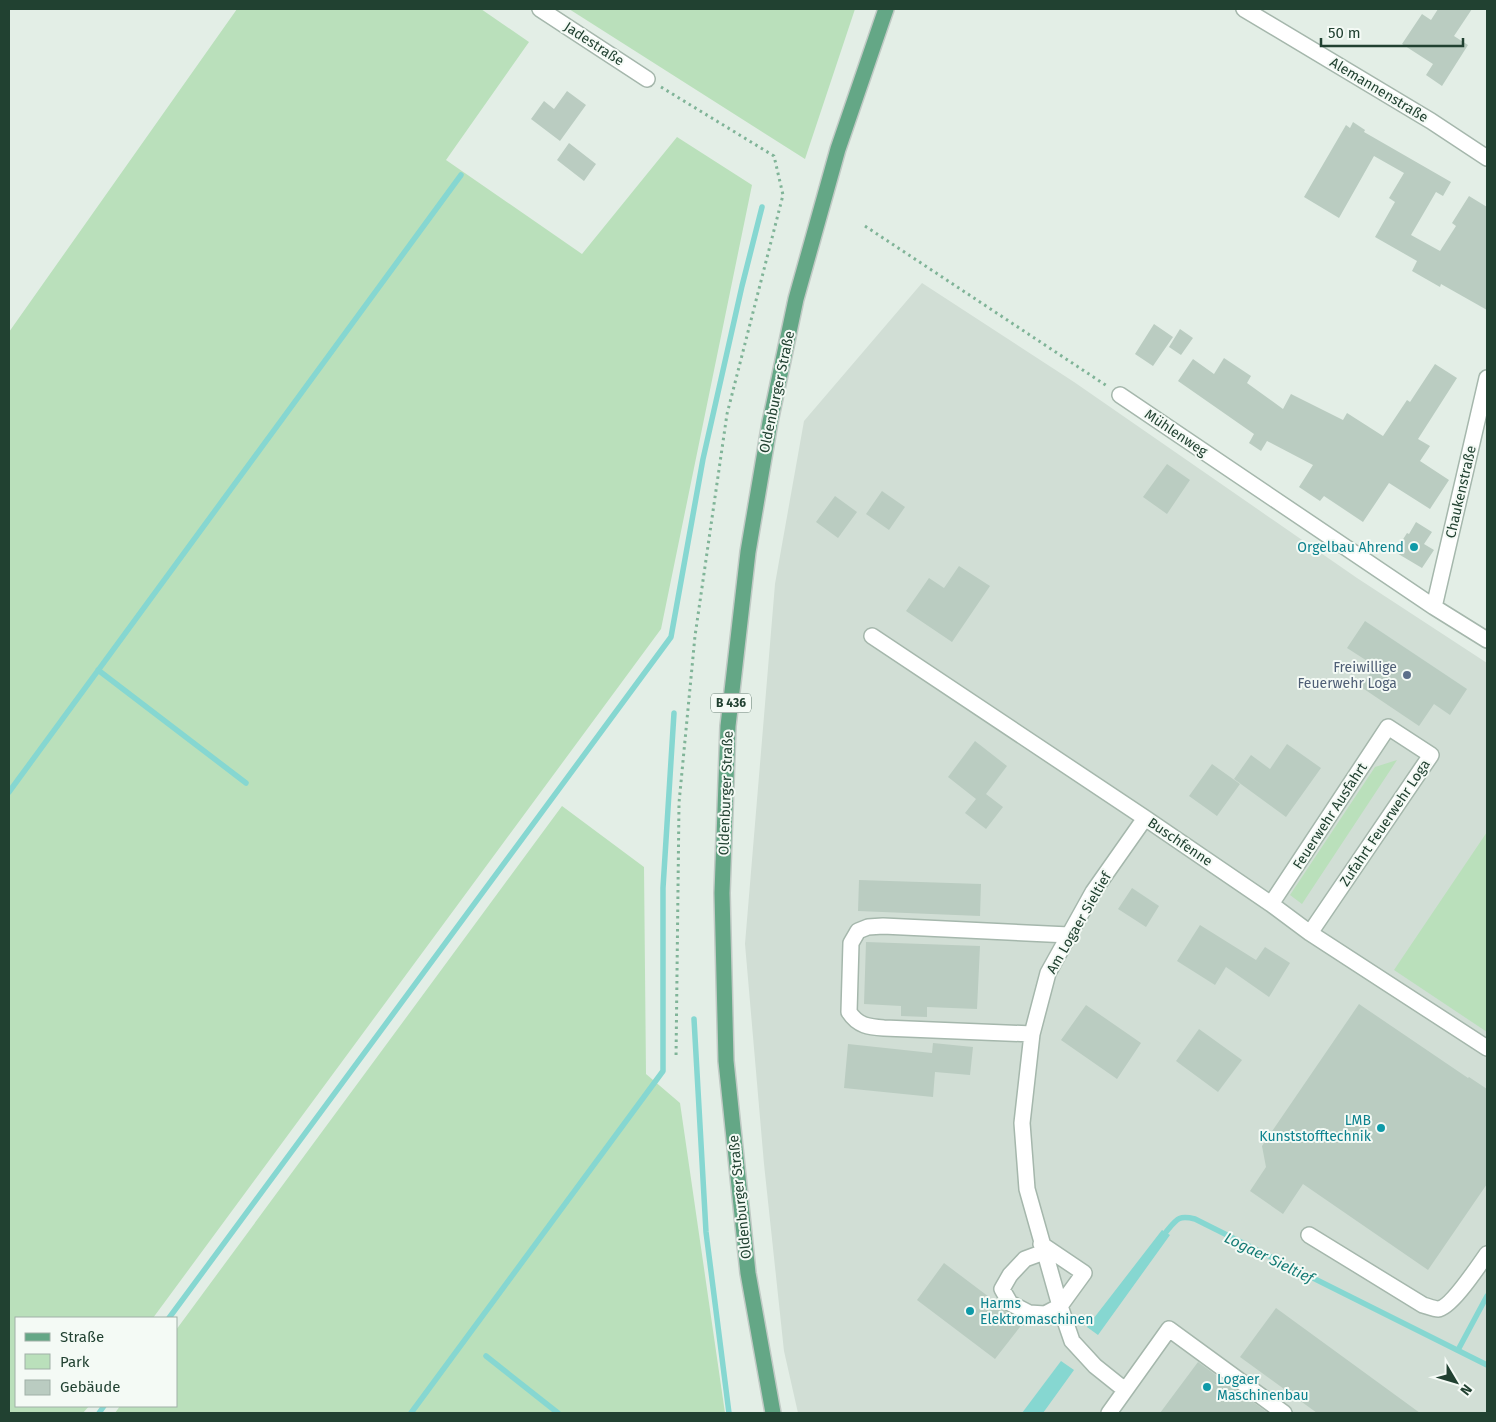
<svg xmlns="http://www.w3.org/2000/svg" width="1496" height="1422" font-family="'Fira Sans',sans-serif">
	<style>
		.built { fill: #d1ded5 }
		.green { fill: #bae0bb }
		.water { fill: #86d7d1 }
		.lines { fill: none; stroke-linecap: round; stroke-linejoin: round }
		.stream { stroke: #86d7d1; stroke-width: 5.5 }
		.building { fill: #baccc1 }
		.minor-casing { stroke: #a5b7ac; stroke-width: 18 }
		.major-casing { stroke: #c1cac5; stroke-width: 18 }
		.path { stroke: #80b498; stroke-width: 3; stroke-dasharray: 2.5 4; stroke-linecap: butt }
		.minor { stroke: #fff; stroke-width: 15 }
		.major { stroke: #64a786; stroke-width: 15 }
		.culture-dot { fill: #0f9aa8; stroke: #f4faf5; stroke-width: 2 }
		.service-dot { fill: #5c6f8a; stroke: #f4faf5; stroke-width: 2 }
		.labels { text-anchor: middle; dominant-baseline: central; stroke-width: 4; stroke-linejoin: round; paint-order: stroke }
		.shield { fill: #f4faf5; stroke: #60786c; stroke-width: 1 }
		.shield-label { font-size: 12px; font-weight: bold; fill: #214131 }
		.street-label { font-size: 14px; fill: #214131; stroke: #f4faf5 }
		.culture-label { font-size: 14px; fill: #0d838f; stroke: #f4faf5; text-anchor: end }
		.service-label { font-size: 14px; fill: #4e5e75; stroke: #f4faf5; text-anchor: end }
		.water-label { font-size: 15px; font-style: italic; fill: #167c76; stroke: #f4faf5 }
	</style>
	<rect width="100%" height="100%" fill="#e3eee6"/>
	<path class="built" d="M 922,283 L 1074,382 L 1357,578 L 1487,663 L 1487,1413 L 798,1413 L 784,1351 L 764,1164 L 745,944 L 775,584 L 804,421 Z"/>
	<path class="green" d="M 237,9 L 481,9 L 529,42 L 446,160 L 582,254 L 677,137 L 752,185 L 661,629 L 153,1318 L 16,1318 L 16,1406 L 89,1406 L 83,1413 L 9,1413 L 9,332 Z
		M 569,9 L 855,9 L 805,159 Z
		M 1397,760 L 1302,904 L 1290,895 L 1375,767 Z
		M 562,806 L 644,867 L 646,1074 L 680,1103 L 725,1413 L 115,1413 L 120,1406 L 176,1406 L 176,1330 Z
		M 1487,832 L 1487,1032 L 1394,970 Z"/>
	<path class="water" d="M 1162,1230 L 1170,1235 L 1098,1335 L 1087,1327 Z
		M 1061,1361 L 1074,1370 L 1043,1413 L 1022,1413 Z"/>
	<g class="lines">
		<path class="stream" d="M 98,670 L 246,783
			M 9,792 L 461,175
			M 694,1019 L 706,1232 L 729,1413
			M 1166,1232 C 1177,1219 1178,1215 1195,1219 L 1487,1365
			M 169,1318 L 671,637 L 703,459 L 742,286 L 762,207
			M 1458,1350 L 1487,1296
			M 486,1356 L 558,1413
			M 99,1413 L 104,1406
			M 411,1413 L 663,1071 L 663,888 L 674,713"/>
	</g>
	<path class="building" d="M 1438,9 L 1472,9 L 1454,36 L 1468,45 L 1442,86 L 1426,75 L 1433,64 L 1402,44 L 1422,14 L 1431,20 Z
		M 567,91 L 586,105 L 560,141 L 531,119 L 544,101 L 554,109 Z
		M 1353,122 L 1365,130 L 1364,132 L 1451,182 L 1443,196 L 1436,192 L 1411,235 L 1440,251 L 1456,226 L 1452,223 L 1469,196 L 1487,207 L 1487,310 L 1441,284 L 1440,287 L 1412,271 L 1417,261 L 1375,237 L 1395,202 L 1389,198 L 1404,173 L 1374,156 L 1339,218 L 1304,197 L 1346,125 L 1350,128 Z
		M 569,143 L 596,164 L 584,181 L 557,160 Z
		M 1154,324 L 1173,337 L 1153,366 L 1135,354 Z
		M 1180,329 L 1193,338 L 1181,355 L 1169,347 Z
		M 1224,358 L 1251,376 L 1247,383 L 1283,409 L 1291,394 L 1343,420 L 1347,413 L 1383,436 L 1407,400 L 1410,402 L 1435,364 L 1457,378 L 1418,439 L 1430,446 L 1420,461 L 1449,480 L 1430,509 L 1389,483 L 1363,522 L 1324,496 L 1320,501 L 1299,487 L 1313,465 L 1267,441 L 1261,451 L 1249,443 L 1254,434 L 1178,381 L 1193,359 L 1214,374 Z
		M 1167,464 L 1190,480 L 1167,514 L 1143,497 Z
		M 882,491 L 905,507 L 889,530 L 866,514 Z
		M 835,496 L 857,512 L 838,538 L 816,522 Z
		M 1416,522 L 1432,532 L 1424,544 L 1434,550 L 1422,568 L 1395,552 L 1407,533 L 1409,534 Z
		M 959,566 L 990,586 L 952,642 L 906,611 L 929,578 L 944,588 Z
		M 1365,621 L 1467,689 L 1450,715 L 1434,704 L 1419,726 L 1361,687 L 1375,666 L 1347,648 Z
		M 975,741 L 1007,766 L 986,794 L 1003,807 L 986,829 L 965,813 L 976,799 L 948,777 Z
		M 1287,744 L 1321,768 L 1286,817 L 1234,779 L 1251,755 L 1270,769 Z
		M 1212,764 L 1240,784 L 1217,816 L 1189,796 Z
		M 859,880 L 981,884 L 980,916 L 858,911 Z
		M 1132,888 L 1159,906 L 1146,927 L 1118,909 Z
		M 1200,925 L 1256,960 L 1265,947 L 1290,963 L 1269,997 L 1226,967 L 1215,985 L 1177,961 Z
		M 866,942 L 980,946 L 977,1009 L 927,1007 L 927,1017 L 901,1016 L 901,1006 L 864,1004 Z
		M 1359,1004 L 1468,1078 L 1469,1077 L 1487,1089 L 1487,1184 L 1428,1270 L 1303,1184 L 1283,1214 L 1250,1191 L 1266,1167 L 1262,1146 Z
		M 1086,1005 L 1141,1043 L 1117,1079 L 1061,1040 Z
		M 1199,1029 L 1242,1060 L 1218,1092 L 1176,1061 Z
		M 933,1043 L 973,1047 L 970,1075 L 935,1072 L 933,1097 L 844,1088 L 848,1044 L 932,1053 Z
		M 944,1263 L 1001,1306 L 1005,1311 L 1023,1323 L 995,1359 L 917,1300 Z
		M 1276,1308 L 1420,1413 L 1317,1413 L 1240,1357 Z
		M 1198,1362 L 1268,1413 L 1160,1413 Z"/>
	<g class="lines">
		<defs>
			<path id="minor" d="M 540,9 L 647,79
				M 1244,9 L 1431,121 L 1487,158
				M 1120,395 L 1434,607 L 1487,640
				M 1434,607 L 1487,378
				M 872,636 L 1145,818 L 1271,904 L 1310,933 L 1487,1048
				M 1271,904 L 1388,727 L 1431,755 L 1310,933
				M 1032,1034 L 884,1028 C 869,1027 858,1026 849,1012 L 851,943 L 858,931 L 868,927 L 883,926 L 1069,935
				M 1309,1235 L 1423,1305 C 1427,1306 1434,1309 1438,1309 C 1451,1308 1479,1265 1487,1254
				M 1041,1244 L 1084,1273 L 1060,1306 L 1027,1189 L 1022,1123 L 1032,1034 L 1048,973 L 1093,892 L 1145,818
				M 1044,1252 L 1025,1259 L 1010,1275 L 1002,1289 L 1010,1303 L 1029,1313 L 1045,1314 L 1060,1306 L 1072,1341 L 1095,1366 L 1125,1390
				M 1109,1413 L 1169,1329 L 1284,1413"/>
			<path id="major" d="M 773,1413 L 748,1273 L 726,1061 L 722,893 L 728,726 L 748,552 L 770,422 L 796,299 L 838,149 L 886,9"/>
		</defs>
		<use href="#minor" class="minor-casing"/>
		<use href="#major" class="major-casing"/>
		<path class="path" d="M 661,87 L 774,156 L 783,195 L 727,414 L 695,636 L 679,803 L 676,1059
			M 865,226 L 1107,386"/>
		<use href="#minor" class="minor"/>
		<use href="#major" class="major"/>
	</g>
	<g class="culture-dot">
		<circle cx="1414" cy="547" r="5"/>
		<circle cx="1381" cy="1128" r="5"/>
		<circle cx="970" cy="1311" r="5"/>
		<circle cx="1207" cy="1387" r="5"/>
	</g>
	<circle class="service-dot" cx="1407" cy="675" r="5"/>
	<g class="labels">
		<rect class="shield" x="711" y="693.5" width="40" height="19" rx="4"/>
		<g class="shield-label">
			<text x="731" y="703">B 436</text>
		</g>
		<g class="street-label">
			<text transform="translate(594 44) rotate(33)">Jadestraße</text>
			<text transform="translate(1379 90) rotate(31)">Alemannenstraße</text>
			<text transform="translate(777 392) rotate(-78)">Oldenburger Straße</text>
			<text transform="translate(1176 433) rotate(34)">Mühlenweg</text>
			<text transform="translate(1461 492) rotate(-77)">Chaukenstraße</text>
			<text transform="translate(726 793) rotate(-88)">Oldenburger Straße</text>
			<text transform="translate(1330 816) rotate(-57)">Feuerwehr Ausfahrt</text>
			<text transform="translate(1385 823) rotate(-56)">Zufahrt Feuerwehr Loga</text>
			<text transform="translate(1180 842) rotate(34)">Buschfenne</text>
			<text transform="translate(1079 923) rotate(-60)">Am Logaer Sieltief</text>
			<text transform="translate(740 1197) rotate(-96)">Oldenburger Straße</text>
		</g>
		<g class="culture-label">
			<text x="1404" y="547">Orgelbau Ahrend</text>
			<text x="1371" y="1120">LMB<tspan x="1371" dy="16">Kunststofftechnik</tspan></text>
			<text x="980" y="1303" text-anchor="start">Harms<tspan x="980" dy="16">Elektromaschinen</tspan></text>
			<text x="1217" y="1379" text-anchor="start">Logaer<tspan x="1217" dy="16">Maschinenbau</tspan></text>
		</g>
		<g class="service-label">
			<text x="1397" y="667">Freiwillige<tspan x="1397" dy="16">Feuerwehr Loga</tspan></text>
		</g>
		<g class="water-label">
			<text transform="translate(1269 1258) rotate(26)">Logaer Sieltief</text>
		</g>
	</g>
	<rect width="1496" height="1422" fill="none" stroke="#214131" stroke-width="20"/>
	<rect x="15" y="1317" width="162" height="90" fill="#f4faf5" stroke="#a0b0a7"/>
	<rect x="25" y="1333" width="25" height="8" fill="#64a786" stroke="#a0b0a7"/>
	<text x="60" y="1342" font-size="15" fill="#214131">Straße</text>
	<rect x="25" y="1354" width="25" height="15" fill="#bae0bb" stroke="#a0b0a7"/>
	<text x="60" y="1367" font-size="15" fill="#214131">Park</text>
	<rect x="25" y="1380" width="25" height="15" fill="#baccc1" stroke="#a0b0a7"/>
	<text x="60" y="1392" font-size="15" fill="#214131">Gebäude</text>
	<g transform="translate(1456 1382) rotate(128)" stroke="#f4faf5" stroke-width="4" paint-order="stroke">
	<path d="M0-4L9 19L0 12L-9 19Z" fill="#214131"/>
	<text y="-8" font-size="14" font-weight="bold" text-anchor="middle" fill="#214131">N</text>
	</g>
	<path d="M1321 38v8h142v-8" fill="none" stroke="#214131" stroke-width="2.5"/>
	<text x="1328" y="38" font-size="15" fill="#214131" stroke="#f4faf5" stroke-width="4" paint-order="stroke">50 m</text>
</svg>
